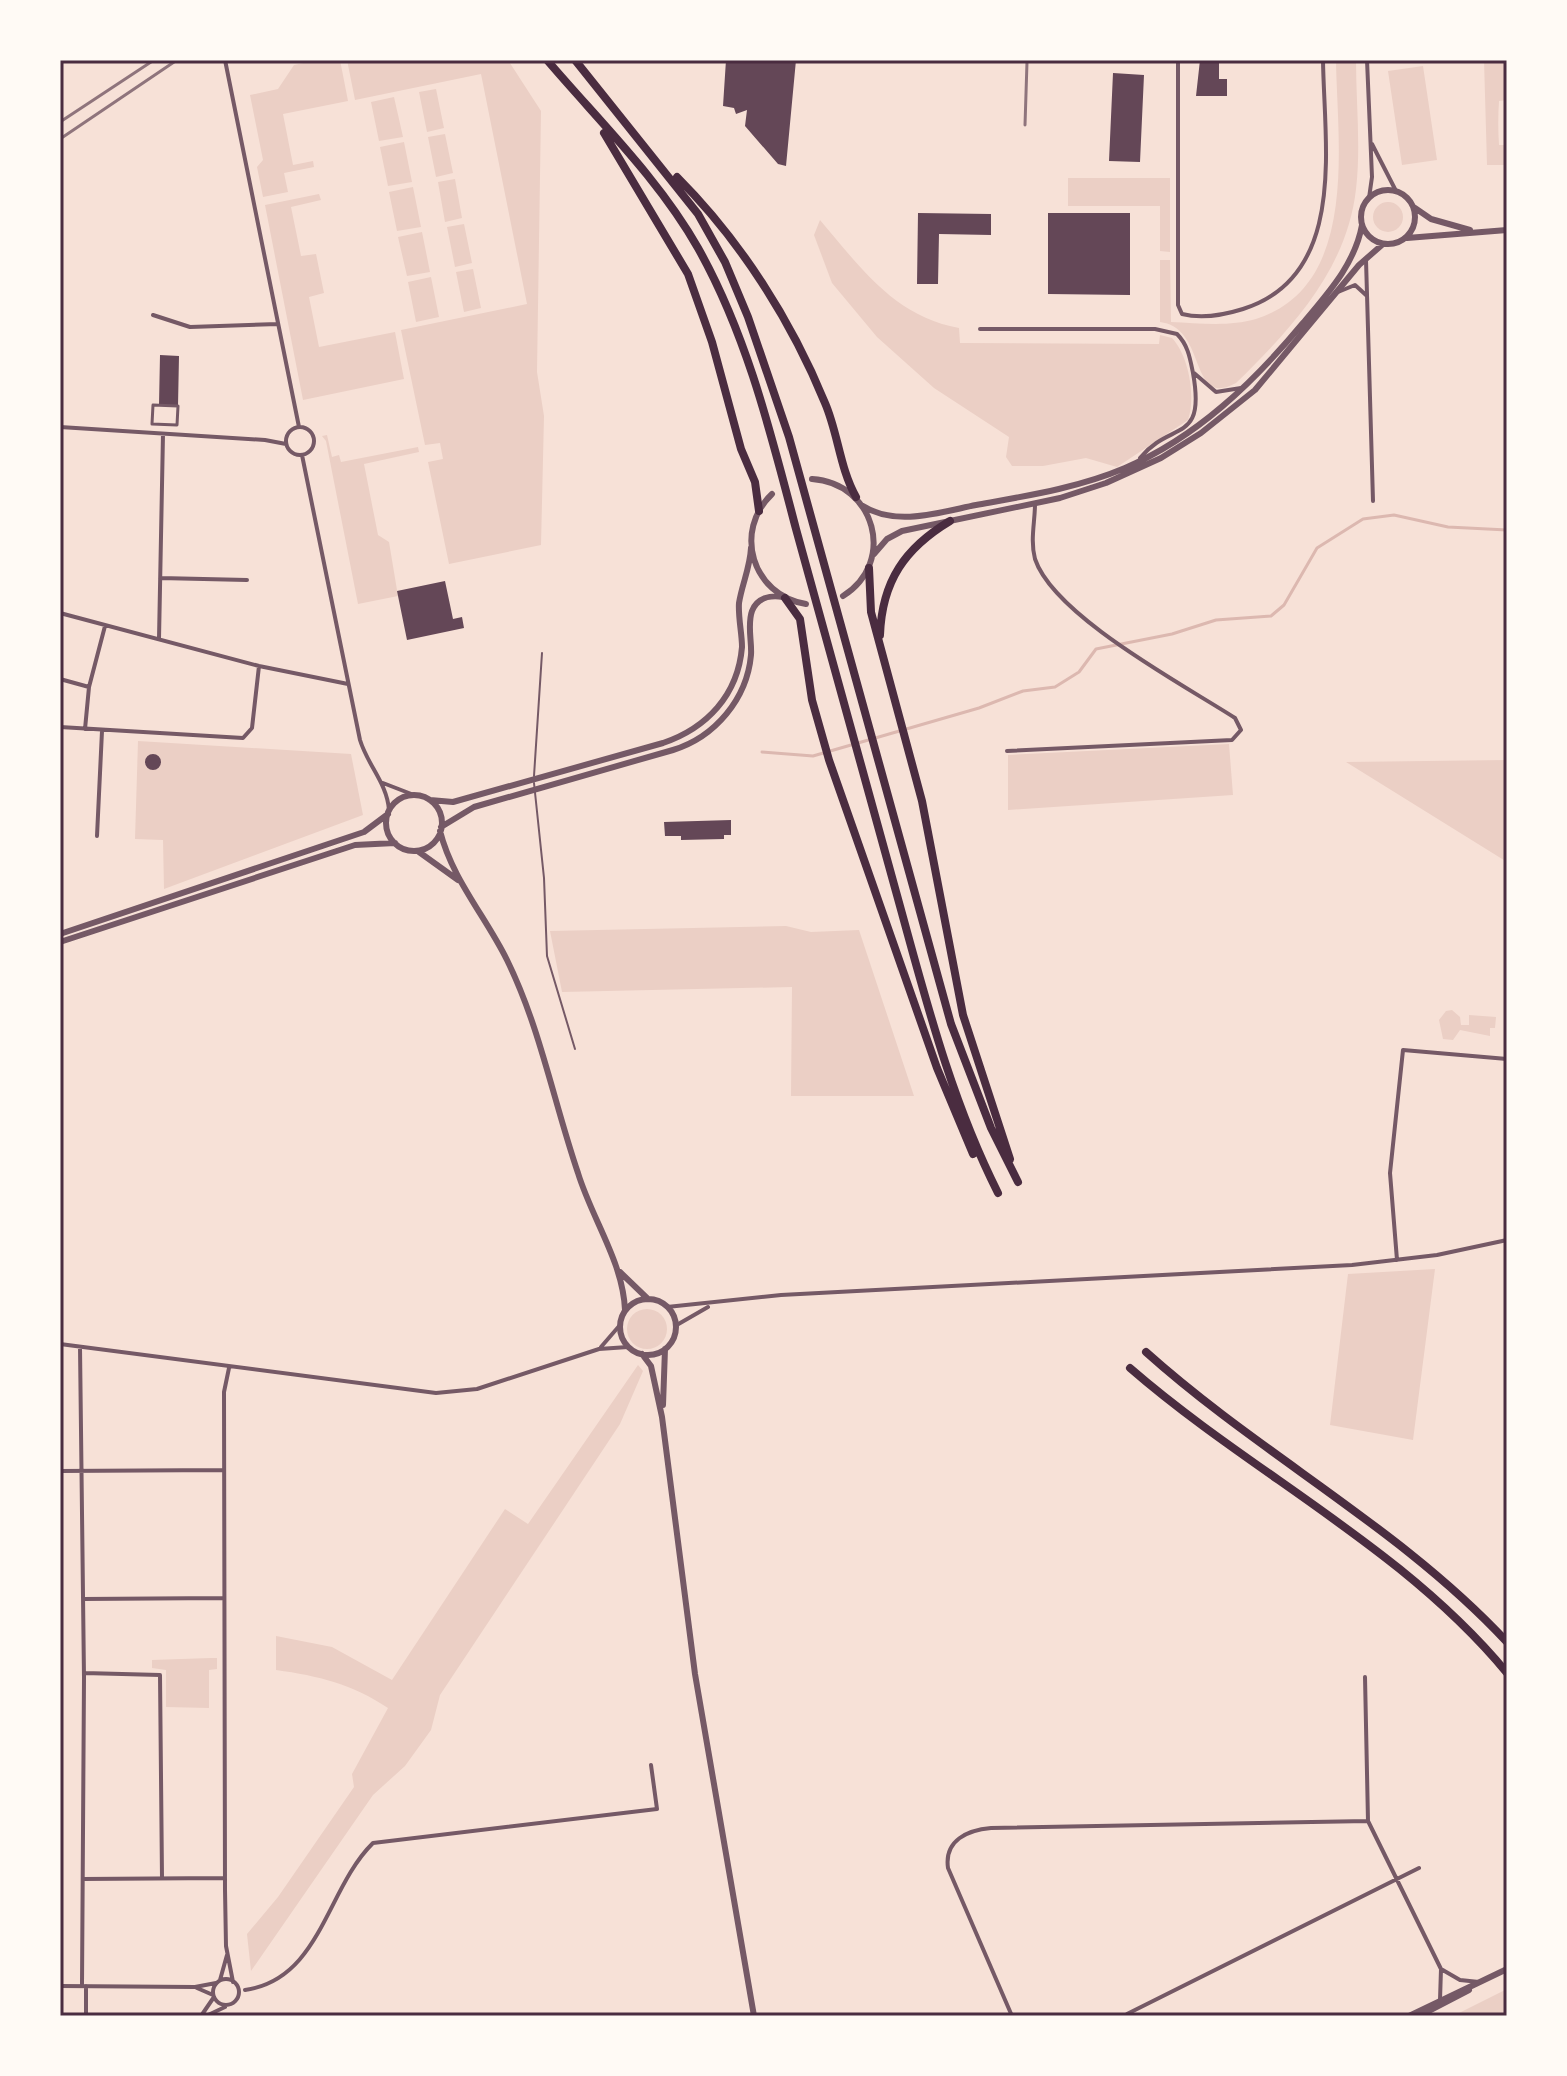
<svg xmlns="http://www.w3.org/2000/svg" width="1567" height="2076" font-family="'IBM Plex Sans',sans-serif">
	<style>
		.green { fill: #ebcfc5 }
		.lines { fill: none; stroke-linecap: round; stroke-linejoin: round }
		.stream { stroke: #dcb8b0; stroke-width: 3 }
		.building { fill: #644757 }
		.service { stroke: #755966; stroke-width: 2 }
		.pedestrian { stroke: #755966; stroke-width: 3 }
		.minor { stroke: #755966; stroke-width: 4 }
		.tertiary { stroke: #755966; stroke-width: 6 }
		.motorway { stroke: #4a2c40; stroke-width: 8 }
		.rail { stroke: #8f747c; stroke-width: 3 }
		.neatline { fill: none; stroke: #4a2c40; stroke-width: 3 }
	</style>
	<rect width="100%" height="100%" fill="#f7e1d7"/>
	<path class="green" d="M 317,60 L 340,60 L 348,101 L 283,114 L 293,165 L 313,161 L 314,167 L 284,173 L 288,192 L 263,197 L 257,167 L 263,160 L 250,95 L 278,89 L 294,65 Z
		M 347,60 L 508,60 L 541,111 L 537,372 L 544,416 L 541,545 L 449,564 L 428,462 L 443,459 L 440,443 L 425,445 L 401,330 L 527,304 L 481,74 L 355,100 Z
		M 1336,60 L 1356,60 C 1356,103 1361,147 1356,189 C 1347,270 1291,329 1236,383 C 1188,409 1208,328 1160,322 L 1160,260 L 1170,260 L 1171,322 C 1198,323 1229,327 1256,319 C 1360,286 1337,143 1336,60 Z
		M 1484,60 L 1507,60 L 1507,100 L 1499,101 C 1498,115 1498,130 1499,145 L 1507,145 L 1507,165 L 1487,165 Z
		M 1423,66 L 1437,160 L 1402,165 L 1388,71 Z
		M 436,89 L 444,128 L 427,132 L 419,92 Z
		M 394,97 L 403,137 L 379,141 L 371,102 Z
		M 445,134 L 453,173 L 436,177 L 428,137 Z
		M 404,142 L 412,182 L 388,186 L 380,147 Z
		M 1068,178 L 1170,178 L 1170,252 L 1160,251 L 1160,206 L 1068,206 Z
		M 455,179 L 462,218 L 445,222 L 438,182 Z
		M 413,187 L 421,227 L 397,231 L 389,192 Z
		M 319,194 L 321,200 L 291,207 L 301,256 L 316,254 L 324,293 L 309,297 L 319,347 L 395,332 L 404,379 L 303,400 L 265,205 Z
		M1373 217a15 15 0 1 1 30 0a15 15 0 1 1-30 0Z
		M 820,220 C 861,268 894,316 959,328 L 960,343 L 1159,344 L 1160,335 L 1172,338 C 1189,356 1196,397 1188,420 L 1117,467 L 1086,458 L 1043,466 L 1012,466 L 1006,457 L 1009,437 L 934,388 L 877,337 L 832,283 L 814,235 Z
		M 464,224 L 472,263 L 455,267 L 447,227 Z
		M 422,232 L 430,272 L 407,276 L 398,237 Z
		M 473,269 L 481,308 L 464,312 L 456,272 Z
		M 431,277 L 439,317 L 416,322 L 408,282 Z
		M 327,435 L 332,457 L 339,455 L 341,462 L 418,447 L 419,452 L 364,464 L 378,535 L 389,542 L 398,596 L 358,604 L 326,441 L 322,436 Z
		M 138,741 L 351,754 L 363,815 L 164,889 L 163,840 L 135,839 Z
		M 1229,744 L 1233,795 L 1008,810 L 1008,755 Z
		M 1507,760 L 1507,862 L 1346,762 Z
		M 786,926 L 811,932 L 859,930 L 914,1096 L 791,1096 L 792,987 L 562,992 L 550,931 Z
		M 1452,1010 L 1460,1017 L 1461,1025 L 1469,1025 L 1469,1015 L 1496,1017 L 1495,1028 L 1490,1028 L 1490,1036 L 1460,1030 L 1453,1040 L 1443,1039 L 1439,1020 L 1446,1011 Z
		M 1435,1269 L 1413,1440 L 1330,1425 L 1348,1274 Z
		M627 1329a20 20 0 1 1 40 0a20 20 0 1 1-40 0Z
		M 638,1365 L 643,1371 L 620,1424 L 440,1695 L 431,1730 L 405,1766 L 373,1795 L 251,1971 L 247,1934 L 278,1897 L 354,1787 L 352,1774 L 388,1708 C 352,1684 319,1676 276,1670 L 276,1636 L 332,1647 L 392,1680 L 505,1509 L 528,1524 Z
		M 211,1658 L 217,1658 L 217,1669 L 209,1670 L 209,1708 L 166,1707 L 166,1670 L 152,1668 L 152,1660 Z
		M 1507,1989 L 1507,2016 L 1453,2016 Z"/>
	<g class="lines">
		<path class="stream" d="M 762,752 L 813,756 L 979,708 L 1023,691 L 1055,687 L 1079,672 L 1096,649 L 1172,634 L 1216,620 L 1271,616 L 1284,605 L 1317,548 L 1363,519 L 1394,515 L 1448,527 L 1507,530"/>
	</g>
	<path class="building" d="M 726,60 L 796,60 L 786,166 L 778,164 L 745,126 L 747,110 L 736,114 L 734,108 L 723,106 Z
		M 1200,60 L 1219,60 L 1219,79 L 1227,79 L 1227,96 L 1196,96 Z
		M 1113,73 L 1144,75 L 1140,162 L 1109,161 Z
		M 918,213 L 991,214 L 991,235 L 939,234 L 938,284 L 917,284 Z
		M 1048,213 L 1130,213 L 1130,295 L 1048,294 Z
		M 160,355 L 179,356 L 178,406 L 159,405 Z
		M 445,581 L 453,619 L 462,617 L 464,628 L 407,640 L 397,591 Z
		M145 762a8 8 0 1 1 16 0a8 8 0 1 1-16 0Z
		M 731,820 L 731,835 L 724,835 L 724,839 L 681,840 L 681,836 L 665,836 L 664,822 Z"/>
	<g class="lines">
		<path class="service" d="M 534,776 L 542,653
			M 534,783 L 544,878 L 547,956 L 575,1049"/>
		<path class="pedestrian" d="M 153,405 L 178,406 L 177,425 L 152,424 Z"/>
		<path class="minor" d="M 225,60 L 299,427
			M 1178,60 L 1178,305 L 1182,314 C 1202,319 1224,315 1243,309 C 1348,276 1324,145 1323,60
			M 1367,60 L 1372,177 L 1369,198
			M 1372,144 L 1396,191
			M 1366,260 L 1373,501
			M 1338,292 L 1355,285 L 1367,296
			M 153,315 L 190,327 L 278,324
			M 980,329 L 1155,329 L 1177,334 C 1188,345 1190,358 1193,373 C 1206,445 1171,420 1140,458
			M 1194,373 L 1216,392 L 1241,388
			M 60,427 L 265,440 L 286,444
			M286 441a14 14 0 1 1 28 0a14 14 0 1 1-28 0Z
			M 302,455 L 360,740 C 368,766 387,783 389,810
			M 160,578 L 247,580
			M 60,613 L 259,666 L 348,684
			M 159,639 L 163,434
			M 60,679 L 89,687
			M 60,727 L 243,738 L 252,728 L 259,666
			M 85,729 L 89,687 L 105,626
			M 1007,751 L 1232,740 L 1241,730 L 1235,718 C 1184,685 1054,616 1035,559 C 1030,540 1035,522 1035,504
			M 383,783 L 414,795
			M 97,836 L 102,731
			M 1397,1260 L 1390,1173 L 1403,1050 L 1507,1059
			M 667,1307 L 781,1295 L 1352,1265 L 1437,1255 L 1507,1240
			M 675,1326 L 708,1307
			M 60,1344 L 436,1393 L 477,1389 L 599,1349 L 628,1347
			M 80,1347 L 84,1678 L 82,1986
			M 601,1347 L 620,1325
			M 229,1368 L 224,1392 L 225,1890 L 226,1946 L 233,1982
			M 60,1471 L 224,1470
			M 83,1599 L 224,1598
			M 84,1673 L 160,1675 L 162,1878
			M 1365,1677 L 1368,1821 L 1441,1969 L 1440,2000
			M 83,1879 L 224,1878
			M 1441,1969 L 1460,1980 L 1479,1982
			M213 1992a13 13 0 1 1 26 0a13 13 0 1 1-26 0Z
			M 220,1980 L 227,1955
			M 60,1986 L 195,1987 L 216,1983
			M 197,1988 L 213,1995
			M 245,1990 C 321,1979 326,1889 373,1843 L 657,1809 L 651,1765
			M 1127,2014 L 1419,1868
			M 86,2016 L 86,1986
			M 201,2016 L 214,1997
			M 206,2016 L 225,2007
			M 1012,2016 L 948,1868 C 944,1840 968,1830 991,1828 L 1368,1821"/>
		<path class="tertiary" d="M1361 217a27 27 0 1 1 54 0a27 27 0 1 1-54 0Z
			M 1415,208 L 1431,219 L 1470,230
			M 1407,238 L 1507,230
			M 812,479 C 875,483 897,562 843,596
			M 772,494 C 733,531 752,595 806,604
			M 863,506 C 896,527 941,512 976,505 C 1026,496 1078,488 1125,468 C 1197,437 1253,383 1303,323 C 1328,293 1355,264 1362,225
			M 874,554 L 887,539 L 902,531 L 1060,498 L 1106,483 L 1161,458 L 1201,433 L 1255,390 L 1359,265 L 1383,244
			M386 823a28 28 0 1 1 56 0a28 28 0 1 1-56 0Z
			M 430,800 L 453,802 L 663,743 C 707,728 738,695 742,647 C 742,633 738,618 739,603 C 742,584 750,568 751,548
			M 441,827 L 474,807 L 673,750 C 715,737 747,699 751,655 C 752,641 747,625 752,611 C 757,598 770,595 783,597
			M 440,831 C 452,879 486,917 507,960 C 540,1027 554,1103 578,1173 C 592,1219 623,1262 625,1310
			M 419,852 L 458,880
			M 60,934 L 364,832 L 388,814
			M 60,942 L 355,845 L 395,843
			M 620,1272 L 648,1299
			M620 1327a28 28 0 1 1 56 0a28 28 0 1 1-56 0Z
			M 642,1354 L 651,1366 L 662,1417 L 695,1674 L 754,2016
			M 663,1405 L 665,1349
			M 1409,2016 L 1507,1969
			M 1419,2016 L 1469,1990"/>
		<path class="motorway" d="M 547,60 C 599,121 659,179 698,248 C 747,335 771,434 796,529 C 829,648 862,768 895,888 C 924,992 949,1096 998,1193
			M 575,60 L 698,214 L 725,262 L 748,317 L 789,437 L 951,1024 L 991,1128 L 1018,1182
			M 604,133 L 688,274 L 712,342 L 741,449 L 755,482 L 759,511
			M 677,177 C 740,240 791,320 825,403 C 838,433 840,469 856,497
			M 869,568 L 871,612 L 922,801 L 963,1015 L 1010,1159
			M 785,598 L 800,619 L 812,700 L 829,760 L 937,1068 L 973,1154
			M 880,635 C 882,581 905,548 950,521
			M 1146,1352 C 1262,1456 1401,1528 1507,1642
			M 1130,1368 C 1252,1474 1403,1547 1507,1673"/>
		<path class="rail" d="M 60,122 L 154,60
			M 1025,125 L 1027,62
			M 60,139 L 177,60"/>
	</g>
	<rect width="1567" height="2076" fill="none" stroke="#fffaf5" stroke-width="124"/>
	<rect x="62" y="62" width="1443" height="1952" class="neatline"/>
</svg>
